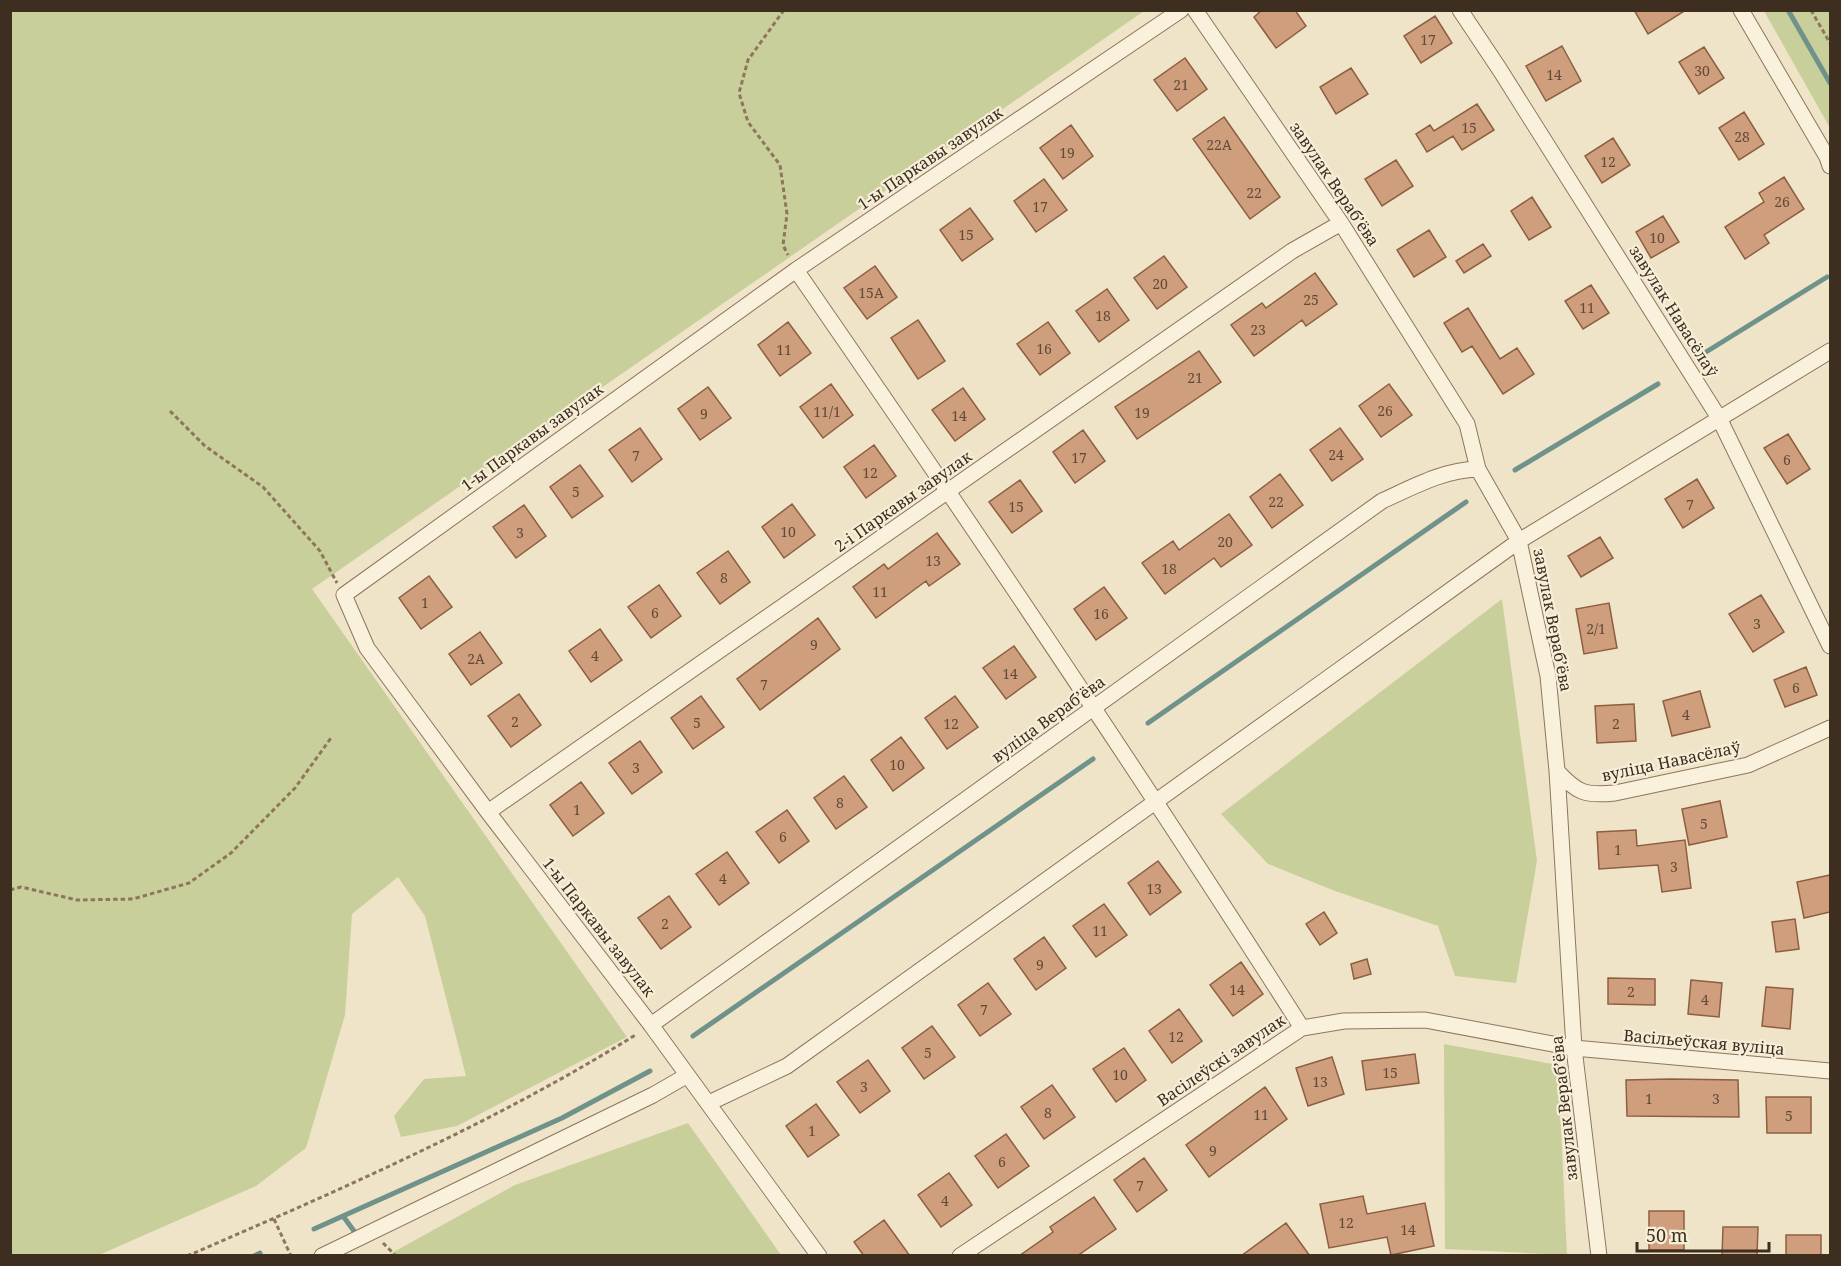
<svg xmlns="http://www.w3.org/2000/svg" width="1841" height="1266" font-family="'Noto Serif',serif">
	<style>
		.green { fill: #c9cf9b }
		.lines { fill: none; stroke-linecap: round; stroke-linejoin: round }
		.stream { stroke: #6f938a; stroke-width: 5 }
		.building { fill: #cf9f7d; stroke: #8d5f41; stroke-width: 1.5 }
		.street-casing { stroke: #8d765c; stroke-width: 17 }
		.path { stroke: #8d765c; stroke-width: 3; stroke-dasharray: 4.5 3; stroke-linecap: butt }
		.street { stroke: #faf1dc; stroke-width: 15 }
		.labels { text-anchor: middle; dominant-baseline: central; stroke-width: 4.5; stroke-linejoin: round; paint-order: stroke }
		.number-label { font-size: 14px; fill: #624a37 }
		.street-label { font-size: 16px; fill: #3d2e20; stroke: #f7eed8 }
	</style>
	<rect width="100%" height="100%" fill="#f0e4c8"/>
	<path class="green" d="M 10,11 L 1144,11 L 312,589 L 627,1037 L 457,1126 L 401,1137 L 394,1116 L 424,1079 L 466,1076 L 425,916 L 398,877 L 352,914 L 345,1015 L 306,1148 L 256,1186 L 99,1255 L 11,1255 Z
		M 1764,11 L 1830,11 L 1830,128 Z
		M 1502,599 L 1537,861 L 1516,983 L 1455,976 L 1438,926 L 1335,891 L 1268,864 L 1221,814 Z
		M 1444,1044 L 1558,1065 L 1567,1255 L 1445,1249 Z
		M 688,1123 L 781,1255 L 388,1255 L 515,1185 Z"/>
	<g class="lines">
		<path class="stream" d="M 1788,10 L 1830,83
			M 1706,352 L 1827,277
			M 1515,470 L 1658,384
			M 1148,723 L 1466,502
			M 693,1036 L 1093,759
			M 343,1216 L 354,1231
			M 314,1229 L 562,1118 L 650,1071
			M 254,1256 L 260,1253"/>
	</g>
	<path class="building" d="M 1262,10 L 1295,10 L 1306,26 L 1276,48 L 1254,17 Z
		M 1634,10 L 1686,10 L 1648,34 Z
		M 1435,16 L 1452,43 L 1421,63 L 1404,36 Z
		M 1562,46 L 1581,81 L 1546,101 L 1526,66 Z
		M 1704,47 L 1724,78 L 1699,94 L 1679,62 Z
		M 1185,58 L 1207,89 L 1177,111 L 1154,80 Z
		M 1351,68 L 1368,94 L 1336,114 L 1320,87 Z
		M 1477,104 L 1494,130 L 1462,150 L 1453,136 L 1427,152 L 1416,134 L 1430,125 L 1434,131 Z
		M 1744,112 L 1764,144 L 1739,160 L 1719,128 Z
		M 1224,117 L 1280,197 L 1250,219 L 1193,139 Z
		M 1071,125 L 1093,156 L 1063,179 L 1040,148 Z
		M 1613,138 L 1630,165 L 1602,183 L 1585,156 Z
		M 1396,160 L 1413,186 L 1382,206 L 1365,179 Z
		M 1784,177 L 1804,209 L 1764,235 L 1769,243 L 1745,259 L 1725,227 L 1764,202 L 1759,193 Z
		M 1044,179 L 1067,210 L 1036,232 L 1014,201 Z
		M 1532,197 L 1551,227 L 1529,240 L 1511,211 Z
		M 970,208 L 993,239 L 962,261 L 940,230 Z
		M 1663,216 L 1679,242 L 1651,258 L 1636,232 Z
		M 1429,230 L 1446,257 L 1414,277 L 1397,250 Z
		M 1483,244 L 1491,256 L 1464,273 L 1456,261 Z
		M 1164,256 L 1187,287 L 1157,309 L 1134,278 Z
		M 875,266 L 897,297 L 867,319 L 844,288 Z
		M 1315,273 L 1337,304 L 1306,326 L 1302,320 L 1254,356 L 1231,325 L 1262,303 L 1266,308 Z
		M 1591,285 L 1609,313 L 1583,329 L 1565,301 Z
		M 1107,289 L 1129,320 L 1099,342 L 1076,311 Z
		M 1468,308 L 1500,359 L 1517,348 L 1534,374 L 1503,394 L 1472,346 L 1462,352 L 1444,323 Z
		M 918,320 L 945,361 L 918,379 L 891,338 Z
		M 788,322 L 811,353 L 780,376 L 758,345 Z
		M 1048,322 L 1070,353 L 1040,375 L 1017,344 Z
		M 1199,351 L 1221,382 L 1137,439 L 1115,407 Z
		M 831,384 L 853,415 L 823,438 L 800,407 Z
		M 1389,384 L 1412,415 L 1381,437 L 1359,406 Z
		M 708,387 L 731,418 L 700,440 L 678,409 Z
		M 963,388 L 985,419 L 955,441 L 932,410 Z
		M 640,428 L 662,459 L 632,482 L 609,450 Z
		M 1340,428 L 1363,459 L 1332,481 L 1310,450 Z
		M 1083,430 L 1105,461 L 1075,483 L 1053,452 Z
		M 1788,434 L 1810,469 L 1787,484 L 1764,448 Z
		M 874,445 L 896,476 L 866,498 L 844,467 Z
		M 580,465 L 603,496 L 572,518 L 550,487 Z
		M 1280,474 L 1303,505 L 1272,528 L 1250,497 Z
		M 1697,479 L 1714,508 L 1683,528 L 1665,499 Z
		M 1020,480 L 1042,511 L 1012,533 L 989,502 Z
		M 792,504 L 815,535 L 784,558 L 762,527 Z
		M 524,505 L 546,536 L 516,558 L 493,527 Z
		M 1229,514 L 1252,545 L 1221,567 L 1214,558 L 1165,594 L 1142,563 L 1173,541 L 1179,550 Z
		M 937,533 L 960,564 L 929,586 L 926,581 L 876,618 L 853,587 L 884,564 L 888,569 Z
		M 1600,537 L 1613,558 L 1581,577 L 1568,556 Z
		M 728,551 L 750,582 L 720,604 L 697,573 Z
		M 429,576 L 452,607 L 421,629 L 399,598 Z
		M 659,585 L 681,616 L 651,638 L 628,607 Z
		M 1104,587 L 1127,618 L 1096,640 L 1074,609 Z
		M 1761,595 L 1784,632 L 1753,652 L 1729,614 Z
		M 1609,603 L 1617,648 L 1584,654 L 1576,609 Z
		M 818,618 L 840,649 L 760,710 L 737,679 Z
		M 600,629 L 622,660 L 591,682 L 569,651 Z
		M 480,632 L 502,663 L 471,685 L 449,654 Z
		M 1014,646 L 1036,677 L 1006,699 L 983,668 Z
		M 1806,667 L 1817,695 L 1785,707 L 1774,680 Z
		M 1700,691 L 1710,727 L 1672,736 L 1663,701 Z
		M 519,694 L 541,725 L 511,747 L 488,716 Z
		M 701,696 L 724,727 L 693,749 L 671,718 Z
		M 955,696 L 978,727 L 947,749 L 925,718 Z
		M 1634,704 L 1636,741 L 1597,743 L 1595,706 Z
		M 901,737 L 924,768 L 893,791 L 871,760 Z
		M 640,741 L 662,772 L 632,794 L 609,763 Z
		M 844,776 L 867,807 L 836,829 L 814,798 Z
		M 581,782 L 604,813 L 573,836 L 550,805 Z
		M 1720,801 L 1727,837 L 1689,845 L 1682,809 Z
		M 787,810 L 809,841 L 779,863 L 756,832 Z
		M 1636,830 L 1637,846 L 1685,840 L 1691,888 L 1662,892 L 1658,865 L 1599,869 L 1597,832 Z
		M 727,852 L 749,883 L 719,905 L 696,874 Z
		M 1158,861 L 1181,892 L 1150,915 L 1128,883 Z
		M 1830,875 L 1830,912 L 1804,918 L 1797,882 Z
		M 669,896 L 691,927 L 661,949 L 638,918 Z
		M 1104,904 L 1127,935 L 1096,957 L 1073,926 Z
		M 1324,912 L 1337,933 L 1320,945 L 1306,924 Z
		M 1795,919 L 1799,949 L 1776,952 L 1772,922 Z
		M 1044,937 L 1066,968 L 1036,990 L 1014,959 Z
		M 1367,959 L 1371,974 L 1354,979 L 1351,964 Z
		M 1241,962 L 1263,994 L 1233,1016 L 1210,985 Z
		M 1608,978 L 1655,979 L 1655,1005 L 1608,1004 Z
		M 1691,980 L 1722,983 L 1719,1017 L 1688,1014 Z
		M 988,983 L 1011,1014 L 980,1036 L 958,1005 Z
		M 1766,987 L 1793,989 L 1790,1029 L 1762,1026 Z
		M 1179,1009 L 1202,1041 L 1172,1063 L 1149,1031 Z
		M 932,1026 L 955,1057 L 924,1079 L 902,1048 Z
		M 1124,1048 L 1146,1080 L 1116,1102 L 1093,1069 Z
		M 1415,1054 L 1419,1083 L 1366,1090 L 1362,1061 Z
		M 1332,1057 L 1344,1094 L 1308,1106 L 1296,1068 Z
		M 868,1060 L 890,1091 L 860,1113 L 837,1082 Z
		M 1671,1079 L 1738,1080 L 1739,1117 L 1627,1116 L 1626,1080 Z
		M 1052,1085 L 1075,1117 L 1044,1139 L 1021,1107 Z
		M 1265,1087 L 1287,1119 L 1209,1177 L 1186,1145 Z
		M 1766,1097 L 1811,1097 L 1811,1133 L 1767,1133 Z
		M 816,1104 L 839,1135 L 808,1157 L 786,1126 Z
		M 1006,1134 L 1029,1166 L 998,1188 L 975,1156 Z
		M 1144,1158 L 1167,1190 L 1137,1212 L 1114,1180 Z
		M 949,1173 L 972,1205 L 941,1227 L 918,1195 Z
		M 1363,1196 L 1367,1214 L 1425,1203 L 1434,1246 L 1391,1255 L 1387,1237 L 1329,1248 L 1320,1204 Z
		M 1094,1197 L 1116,1229 L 1077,1256 L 1019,1256 L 1053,1232 L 1050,1227 Z
		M 1649,1211 L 1684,1211 L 1684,1250 L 1649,1250 Z
		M 884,1220 L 910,1256 L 864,1256 L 854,1242 Z
		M 1286,1223 L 1310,1256 L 1241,1256 Z
		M 1723,1227 L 1758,1227 L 1757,1256 L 1722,1256 Z
		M 1786,1235 L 1821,1235 L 1821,1256 L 1786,1256 Z"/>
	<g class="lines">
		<defs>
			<path id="street" d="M 1195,10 L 1341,223 L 1467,424 L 1478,469 L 1519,541 L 1548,676 L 1557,771 L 1574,1048 L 1599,1256
				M 1460,10 L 1500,70 L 1719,418 L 1830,646
				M 1741,10 L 1827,157 L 1830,166
				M 796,270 C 969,520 1139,772 1302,1028
				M 1557,771 C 1577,793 1585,796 1615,793 L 1748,765 L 1830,728
				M 488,812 L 1292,251 L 1341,223
				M 651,1025 L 1382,501 C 1413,487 1443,470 1478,469
				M 709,1103 L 787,1066 L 1519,541 L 1830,351
				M 322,1256 L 653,1095 L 686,1076
				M 819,1256 L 651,1025 L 488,812 L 367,648 L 344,595 L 796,270 L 1181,10
				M 960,1256 L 1302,1028 L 1344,1021 L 1425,1020 L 1574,1048 L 1830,1071"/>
		</defs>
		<use href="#street" class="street-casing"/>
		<path class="path" d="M 784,10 L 748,60 L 739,93 L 748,122 L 780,165 L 787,214 L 783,245 L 788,255
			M 1811,10 L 1830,43
			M 170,411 L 205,446 L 263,487 L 320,551 L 337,583
			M 10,890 L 21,887 L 77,900 L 133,899 L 189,883 L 231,853 L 295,788 L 331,738
			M 274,1219 L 291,1256
			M 383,1243 L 396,1256
			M 187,1256 C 340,1190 496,1122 637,1034"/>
		<use href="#street" class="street"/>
	</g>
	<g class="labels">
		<g class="number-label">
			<text x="1428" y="39">17</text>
			<text x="1702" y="70">30</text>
			<text x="1554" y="74">14</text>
			<text x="1181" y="84">21</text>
			<text x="1469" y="127">15</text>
			<text x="1742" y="136">28</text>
			<text x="1219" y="144">22А</text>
			<text x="1067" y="152">19</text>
			<text x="1608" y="161">12</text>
			<text x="1254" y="192">22</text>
			<text x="1782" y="201">26</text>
			<text x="1040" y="206">17</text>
			<text x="966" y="234">15</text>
			<text x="1657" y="237">10</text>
			<text x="1160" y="283">20</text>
			<text x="871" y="292">15А</text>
			<text x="1311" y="299">25</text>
			<text x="1587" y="307">11</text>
			<text x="1103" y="315">18</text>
			<text x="1258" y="329">23</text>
			<text x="1044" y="348">16</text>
			<text x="784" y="349">11</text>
			<text x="1195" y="377">21</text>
			<text x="1385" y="410">26</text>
			<text x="827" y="411">11/1</text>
			<text x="1142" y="412">19</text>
			<text x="704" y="413">9</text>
			<text x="959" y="415">14</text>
			<text x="1336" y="454">24</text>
			<text x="636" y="455">7</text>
			<text x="1079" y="457">17</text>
			<text x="1787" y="459">6</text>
			<text x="870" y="472">12</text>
			<text x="576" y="491">5</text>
			<text x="1276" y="501">22</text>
			<text x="1690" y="504">7</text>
			<text x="1016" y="506">15</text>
			<text x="788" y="531">10</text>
			<text x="520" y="532">3</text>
			<text x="1225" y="541">20</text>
			<text x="933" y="560">13</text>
			<text x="1169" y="568">18</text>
			<text x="724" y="577">8</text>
			<text x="880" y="591">11</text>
			<text x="425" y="602">1</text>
			<text x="655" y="612">6</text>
			<text x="1101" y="613">16</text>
			<text x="1757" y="623">3</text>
			<text x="1596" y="628">2/1</text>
			<text x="814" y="644">9</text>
			<text x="595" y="655">4</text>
			<text x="476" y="658">2А</text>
			<text x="1010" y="673">14</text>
			<text x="764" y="684">7</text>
			<text x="1796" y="687">6</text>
			<text x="1686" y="714">4</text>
			<text x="515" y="721">2</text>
			<text x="697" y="722">5</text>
			<text x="951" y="723">12</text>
			<text x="1616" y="723">2</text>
			<text x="897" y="764">10</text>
			<text x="636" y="767">3</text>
			<text x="840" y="802">8</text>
			<text x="577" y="809">1</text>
			<text x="1704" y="823">5</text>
			<text x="783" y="836">6</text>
			<text x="1618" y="849">1</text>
			<text x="1674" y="866">3</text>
			<text x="723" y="878">4</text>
			<text x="1154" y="888">13</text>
			<text x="665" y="923">2</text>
			<text x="1100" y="930">11</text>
			<text x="1040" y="964">9</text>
			<text x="1237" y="989">14</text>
			<text x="1631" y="991">2</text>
			<text x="1705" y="999">4</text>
			<text x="984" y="1009">7</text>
			<text x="1176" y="1036">12</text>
			<text x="928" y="1052">5</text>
			<text x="1390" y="1072">15</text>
			<text x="1120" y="1074">10</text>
			<text x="1320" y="1081">13</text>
			<text x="864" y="1086">3</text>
			<text x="1649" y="1098">1</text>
			<text x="1716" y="1098">3</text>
			<text x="1048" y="1112">8</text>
			<text x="1261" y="1114">11</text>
			<text x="1789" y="1115">5</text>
			<text x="812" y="1130">1</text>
			<text x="1213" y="1150">9</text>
			<text x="1002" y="1161">6</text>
			<text x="1140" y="1185">7</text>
			<text x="945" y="1200">4</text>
			<text x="1346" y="1222">12</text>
			<text x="1408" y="1229">14</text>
		</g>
		<g class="street-label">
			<text transform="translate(930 158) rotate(-34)">1-ы Паркавы завулак</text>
			<text transform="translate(1335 184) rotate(56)">завулак Верабʼёва</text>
			<text transform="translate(1674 311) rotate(58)">завулак Навасёлаў</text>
			<text transform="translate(532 437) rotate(-36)">1-ы Паркавы завулак</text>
			<text transform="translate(903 501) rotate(-35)">2-і Паркавы завулак</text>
			<text transform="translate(1553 620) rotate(79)">завулак Верабʼёва</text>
			<text transform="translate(1048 719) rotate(-36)">вуліца Верабʼёва</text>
			<text transform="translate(1671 761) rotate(-12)">вуліца Навасёлаў</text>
			<text transform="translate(599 927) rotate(52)">1-ы Паркавы завулак</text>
			<text transform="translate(1704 1042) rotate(5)">Васільеўская вуліца</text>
			<text transform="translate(1221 1060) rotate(-34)">Васілеўскі завулак</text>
			<text transform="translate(1564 1108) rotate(-96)">завулак Верабʼёва</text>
		</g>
	</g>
	<rect width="1841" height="1266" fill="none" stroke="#3d2e20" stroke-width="24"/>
	<path d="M1637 1242v9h132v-9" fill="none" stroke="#3d2e20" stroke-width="3"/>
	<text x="1646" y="1242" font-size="18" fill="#3d2e20" stroke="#f7eed8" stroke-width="4.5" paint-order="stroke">50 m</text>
</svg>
